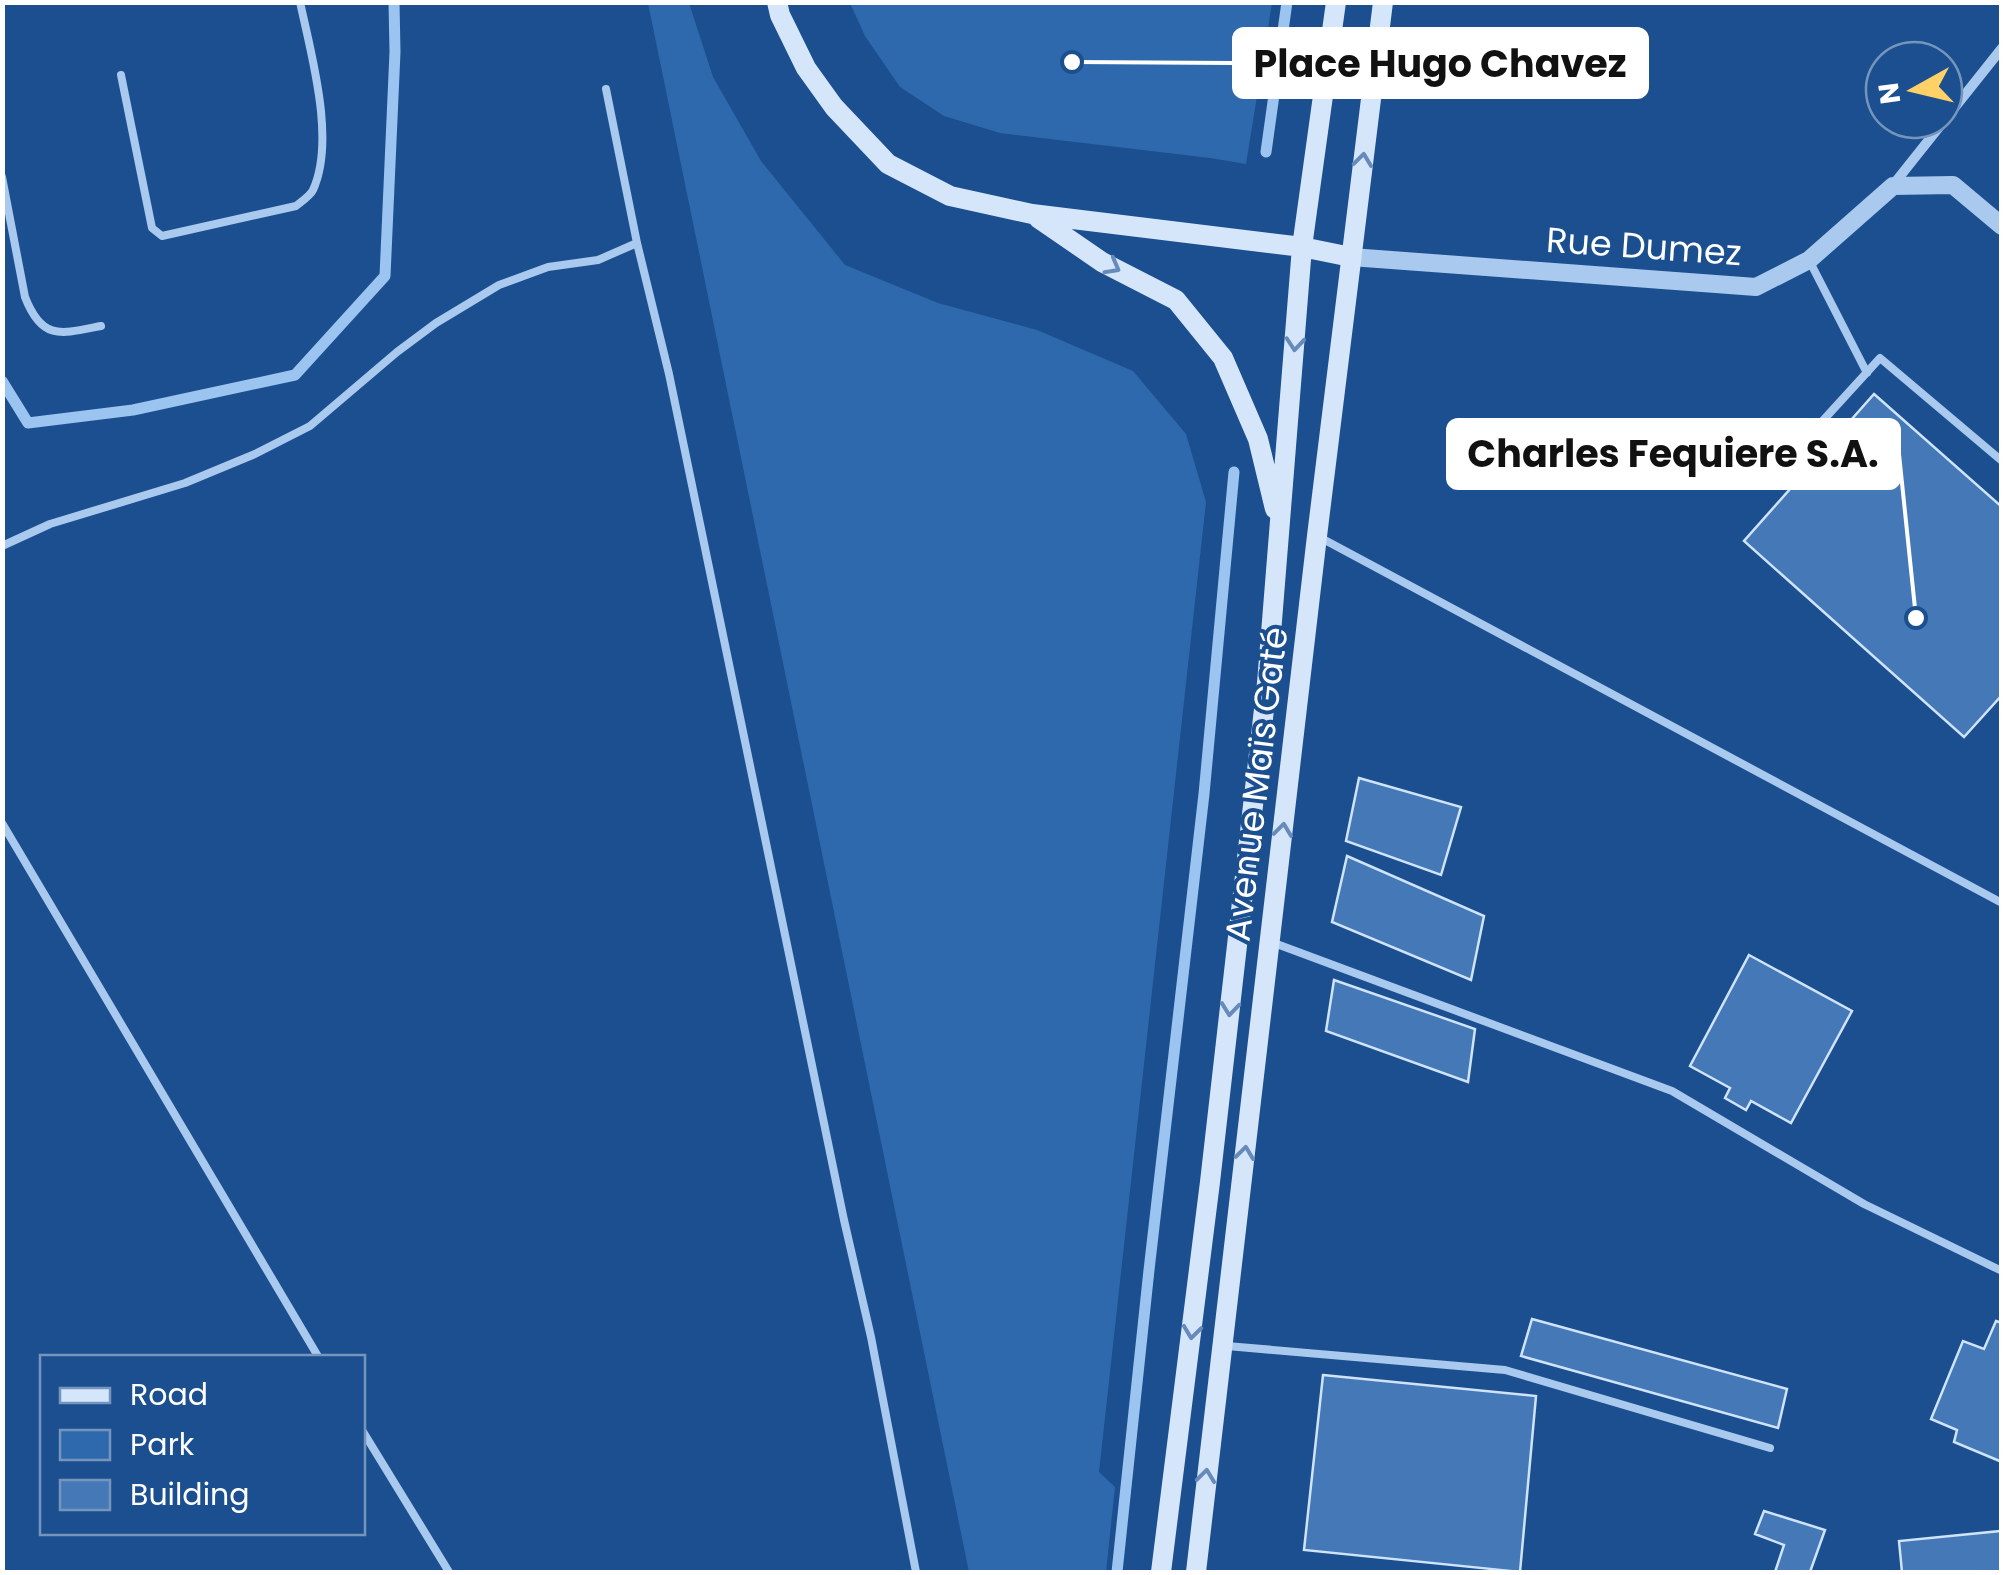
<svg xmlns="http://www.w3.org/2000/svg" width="2004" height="1575" font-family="Poppins,sans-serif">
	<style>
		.green { fill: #2e69ad }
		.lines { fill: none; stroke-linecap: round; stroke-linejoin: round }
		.stream { stroke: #9cc4f0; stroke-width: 11 }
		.building { fill: #4478b7; stroke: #cfe3fa; stroke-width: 2.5 }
		.service { stroke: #a9c9ee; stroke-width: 8 }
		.minor { stroke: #a9c9ee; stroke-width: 10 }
		.tertiary { stroke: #a9c9ee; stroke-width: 18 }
		.secondary { stroke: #d6e6fa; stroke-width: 20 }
		.oneway { stroke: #668bba }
		.labels { text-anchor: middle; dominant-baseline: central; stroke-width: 8; stroke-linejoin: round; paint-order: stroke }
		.street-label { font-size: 35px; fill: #fff; stroke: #1b4f8f }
		.leader { fill: none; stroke: #fff; stroke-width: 4 }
		.callout-dot { fill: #fff; stroke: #1b4f8f; stroke-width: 4 }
		.callout { fill: #fff; stroke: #fff; stroke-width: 4 }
		.callout-label { font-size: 38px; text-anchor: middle; font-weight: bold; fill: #111 }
	</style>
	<rect width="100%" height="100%" fill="#1b4f8f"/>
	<path class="green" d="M 648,3 L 689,3 L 713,77 L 761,161 L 845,265 L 938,303 L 1037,330 L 1133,371 L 1186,434 L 1206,502 L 1099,1472 L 1115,1487 L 1106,1572 L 969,1572 Z
		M 850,3 L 1272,3 L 1246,164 L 1210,158 L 1000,133 L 944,116 L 900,87 L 865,36 Z"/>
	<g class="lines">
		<path class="stream" d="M 1266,152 L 1287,2
			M 2,381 L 28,423 L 133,410 L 295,375 L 385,276 L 395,52 L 394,2
			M 1117,1572 L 1149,1270 L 1204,794 L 1234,472"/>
	</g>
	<path class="building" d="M 1874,394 L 2002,507 L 2002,695 L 1964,737 L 1744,541 Z
		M 1359,778 L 1461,807 L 1441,875 L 1346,841 Z
		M 1347,856 L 1484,916 L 1471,980 L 1332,922 Z
		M 1749,955 L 1852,1011 L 1791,1123 L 1751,1101 L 1746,1110 L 1725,1098 L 1730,1088 L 1690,1066 Z
		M 1334,980 L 1475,1029 L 1468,1082 L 1326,1031 Z
		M 1532,1319 L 1787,1389 L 1778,1428 L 1521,1356 Z
		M 1996,1321 L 2002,1323 L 2002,1462 L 1954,1442 L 1957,1430 L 1931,1419 L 1963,1341 L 1984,1349 Z
		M 1323,1375 L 1536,1396 L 1520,1572 L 1304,1550 Z
		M 1764,1511 L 1825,1530 L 1810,1572 L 1775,1572 L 1784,1545 L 1755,1534 Z
		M 2001,1531 L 2002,1572 L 1902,1572 L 1899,1541 Z"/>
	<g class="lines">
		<path class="service" d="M 121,75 L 152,228 L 162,236 L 296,206 C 302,201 310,196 313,190 C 336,140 311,54 300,2
			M 606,89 L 637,243 L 669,374 L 844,1220 L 871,1337 L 916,1572
			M 2,177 L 25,297 C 42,341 61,334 101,326
			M 1810,262 L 1867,373
			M 1765,484 L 1880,358 L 2002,461
			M 1321,538 L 2002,903
			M 2,546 L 50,524 L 185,483 L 255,454 L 310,426 L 397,352 L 436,323 L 499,285 L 548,267 L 598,260 L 637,243
			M 2,823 L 319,1358
			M 1274,943 L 1672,1091 L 1864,1204 L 2002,1271
			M 1227,1346 L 1505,1370 L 1770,1448
			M 362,1430 L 449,1572"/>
		<path class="minor" d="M 1893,185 L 2002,48"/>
		<path class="tertiary" d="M 1351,257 L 1756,287 L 1809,260 L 1893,186 L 1953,185 L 2002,226"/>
		<path class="secondary" d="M 777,2 L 780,15 L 806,68 L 834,107 L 888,164 L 950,196 L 1032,214 L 1302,247 L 1351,257
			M 1038,218 L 1102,262 L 1176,300 L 1223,358 L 1258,439 L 1275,509
			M 1161,1572 L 1210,1182 L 1267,683 L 1302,247 L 1336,2
			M 1196,1572 L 1317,536 L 1383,2"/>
	</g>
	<defs><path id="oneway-chevron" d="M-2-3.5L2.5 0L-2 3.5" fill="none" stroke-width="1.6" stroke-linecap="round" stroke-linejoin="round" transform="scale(2.5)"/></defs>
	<g class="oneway">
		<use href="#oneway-chevron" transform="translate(1363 160) rotate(-83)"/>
		<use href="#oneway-chevron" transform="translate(1113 267) rotate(29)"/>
		<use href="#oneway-chevron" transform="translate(1295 344) rotate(95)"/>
		<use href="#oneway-chevron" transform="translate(1283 830) rotate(-83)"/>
		<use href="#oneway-chevron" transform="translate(1230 1009) rotate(96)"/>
		<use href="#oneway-chevron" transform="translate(1245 1153) rotate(-83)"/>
		<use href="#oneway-chevron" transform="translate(1192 1332) rotate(97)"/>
		<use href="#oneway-chevron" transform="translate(1206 1476) rotate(-83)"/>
	</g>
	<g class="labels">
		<g class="street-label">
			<text transform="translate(1644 246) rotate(4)">Rue Dumez</text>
			<text transform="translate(1256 784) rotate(-83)">Avenue Maïs Gaté</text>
		</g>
	</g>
	<path class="leader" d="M1072 62L1234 63M1916 618L1899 454"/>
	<g class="callout-dot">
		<circle cx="1072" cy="62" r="10"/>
		<circle cx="1916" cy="618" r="10"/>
	</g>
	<g class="callout">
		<rect x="1234" y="29" width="413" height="68" rx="10"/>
		<rect x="1448" y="420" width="451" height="68" rx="10"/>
	</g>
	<g class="callout-label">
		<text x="1440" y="77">Place Hugo Chavez</text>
		<text x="1673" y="467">Charles Fequiere S.A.</text>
	</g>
	<rect width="2004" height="1575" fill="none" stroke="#ffffff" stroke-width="10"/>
	<rect x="40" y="1355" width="325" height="180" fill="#1b4f8f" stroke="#7695bc" stroke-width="2.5"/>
	<rect x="60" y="1388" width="50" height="15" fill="#d6e6fa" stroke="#7695bc" stroke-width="2.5"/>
	<text x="130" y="1405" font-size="30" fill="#ffffff">Road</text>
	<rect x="60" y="1430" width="50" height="30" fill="#2e69ad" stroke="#7695bc" stroke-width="2.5"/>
	<text x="130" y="1455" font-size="30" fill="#ffffff">Park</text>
	<rect x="60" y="1480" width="50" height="30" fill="#4478b7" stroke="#7695bc" stroke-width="2.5"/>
	<text x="130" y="1505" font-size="30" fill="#ffffff">Building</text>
	<g transform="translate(1914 90) rotate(262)"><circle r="48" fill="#1b4f8f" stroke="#7695bc" stroke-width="2.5"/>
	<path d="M0-8L18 38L0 25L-18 38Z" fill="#ffd166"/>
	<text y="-15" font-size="28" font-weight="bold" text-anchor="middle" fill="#ffffff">N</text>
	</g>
</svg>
